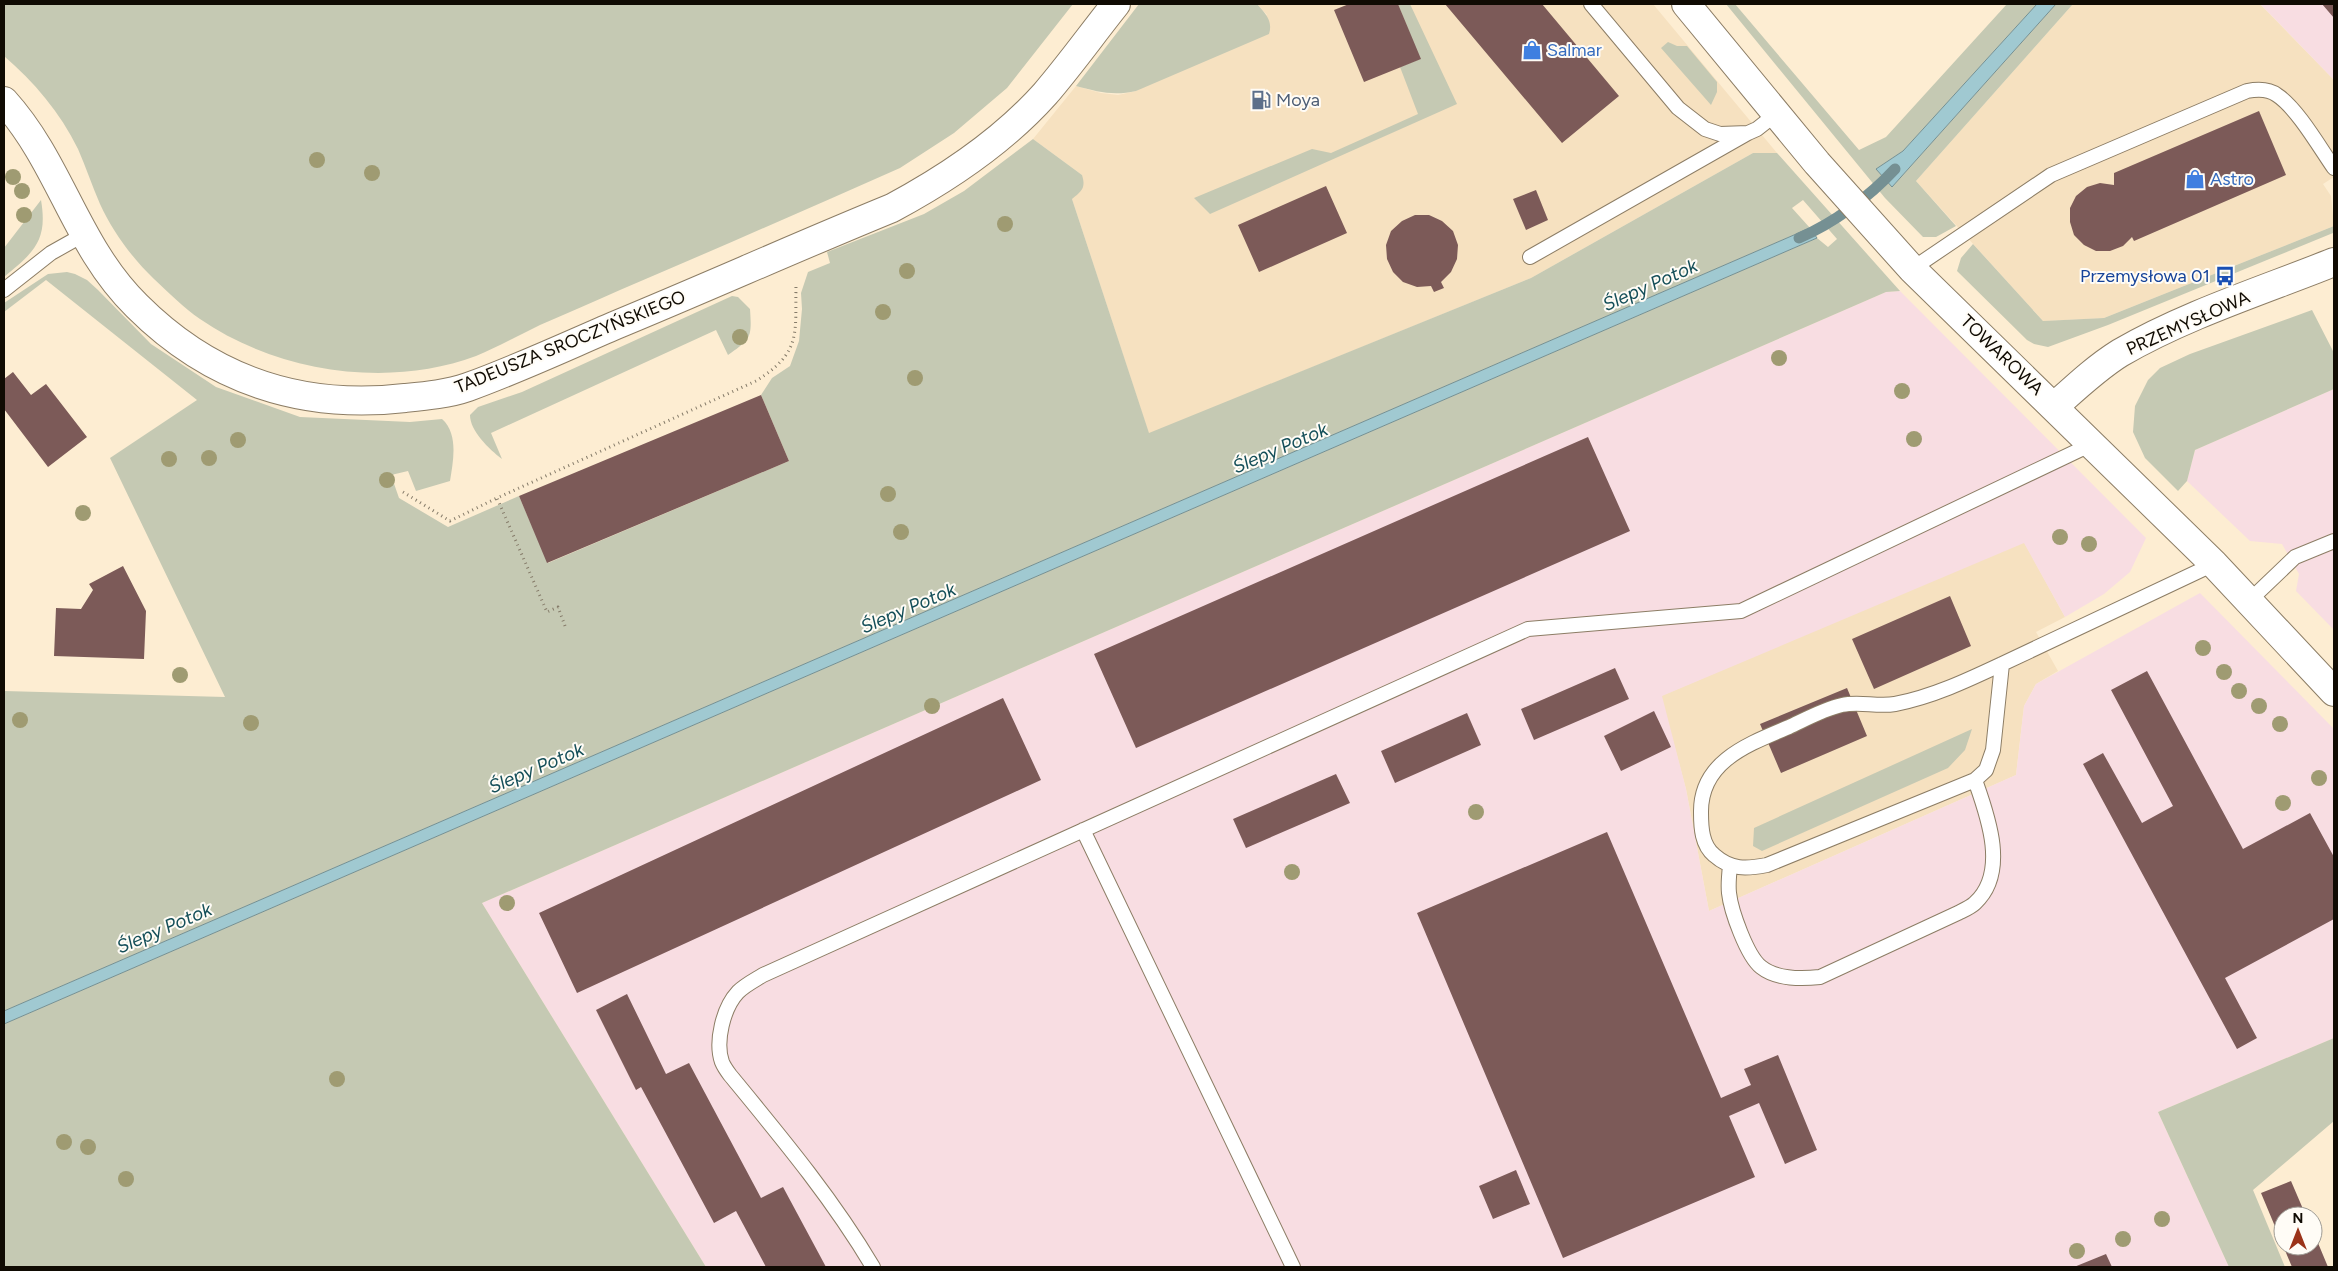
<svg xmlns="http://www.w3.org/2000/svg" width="2338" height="1271" font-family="Figtree,sans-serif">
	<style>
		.built { fill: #f6e1c0 }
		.industrial { fill: #f8dde2 }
		.green { fill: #c5c9b3 }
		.water { fill: #a0c9d1; stroke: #759093 }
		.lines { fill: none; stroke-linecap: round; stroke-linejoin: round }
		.stream { stroke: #759093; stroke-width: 11 }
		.building { fill: #7c5a58 }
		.service-casing { stroke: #8c7d65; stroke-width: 16 }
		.minor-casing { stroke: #8c7d65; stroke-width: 30 }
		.path { stroke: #857b69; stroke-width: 3; stroke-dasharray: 1 4; stroke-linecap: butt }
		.service { stroke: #fff; stroke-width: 14 }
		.minor { stroke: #fff; stroke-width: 28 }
		.tree { fill: #9f9b72 }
		.labels { text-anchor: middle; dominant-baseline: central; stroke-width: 4; stroke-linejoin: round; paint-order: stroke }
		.shop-label { font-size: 18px; fill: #366cbe; stroke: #fffcf6; text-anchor: start }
		.service-label { font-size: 18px; fill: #4e5e75; stroke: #fffcf6; text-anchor: start }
		.transit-label { font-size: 18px; fill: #164399; stroke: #fffcf6; text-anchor: end }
		.street-label { font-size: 18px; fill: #100b03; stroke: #fffcf6 }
		.water-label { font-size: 19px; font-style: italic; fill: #154f59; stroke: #fffcf6 }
	</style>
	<rect width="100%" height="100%" fill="#fdedd2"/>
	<path class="built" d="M 1257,4 L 1653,4 L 1777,153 L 1753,153 L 1531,278 L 1149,434 L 1072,199 L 1082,175 L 1033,139 L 1076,86 L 1101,93 L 1118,95 L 1136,91 L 1267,15 Z
		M 2073,4 L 2260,4 L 2334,80 L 2334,177 L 2323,184 L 2331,196 L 2334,226 L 2104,318 L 2043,321 L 1916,181 Z
		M 2024,542 L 2065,617 L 2036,632 L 2058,671 L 2036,684 L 2024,706 L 2016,775 L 1709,911 L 1686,789 L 1661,696 Z"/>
	<path class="industrial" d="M 2260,4 L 2334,4 L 2334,80 L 2274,18 Z
		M 1900,291 L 2146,538 L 2130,572 L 2104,594 L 2065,617 L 2024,543 L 1662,696 L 1686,789 L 1709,911 L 2016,775 L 2024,706 L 2036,684 L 2200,593 L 2334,729 L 2334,1038 L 2158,1112 L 2229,1267 L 706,1267 L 482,903 L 1886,292 Z
		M 2334,389 L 2334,630 L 2296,591 L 2299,574 L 2282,544 L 2250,541 L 2187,481 L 2195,450 Z"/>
	<path class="green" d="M 4,4 L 13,5 L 1073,4 L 1007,88 L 954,133 L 900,168 C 807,209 714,250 620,290 C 594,302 567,313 540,325 C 519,335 498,347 476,356 C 388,389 277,372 200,319 C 184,308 168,292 154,279 C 132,258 113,232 100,204 C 92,186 86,167 78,149 C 60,112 34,82 4,56 Z
		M 1139,4 L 1257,4 C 1266,14 1273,21 1269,34 L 1136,91 C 1114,96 1098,92 1076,86 Z
		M 1398,4 L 1410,4 L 1457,104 L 1210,214 L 1194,198 L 1312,149 L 1331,153 L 1418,114 L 1400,67 L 1420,59 Z
		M 1726,4 L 1735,4 L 1859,150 L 1886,137 L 2007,4 L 2037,4 L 1903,151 L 1876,169 L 1892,187 L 2056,4 L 2073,4 L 1916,181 L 1956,226 L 1936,237 L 1923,237 L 1885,198 Z
		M 1668,42 L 1677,46 L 1687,46 L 1717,82 L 1717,92 L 1711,105 L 1661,48 Z
		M 1033,139 L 1082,175 C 1086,188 1082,191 1072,199 L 1149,433 L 1531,278 L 1753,153 L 1777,153 L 1900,291 L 1886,292 L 482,903 L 706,1267 L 4,1267 L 4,1024 L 1817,238 L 1828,247 L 1837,239 L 1803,200 L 1792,208 L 1810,228 L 4,1011 L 4,691 L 225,697 L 110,458 L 197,400 L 46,280 L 4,312 L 4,303 L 48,274 L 67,272 L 75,274 L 87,280 L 98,290 L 151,344 L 216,387 L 300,417 L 410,422 L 442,419 C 459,434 453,462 450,481 L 416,491 L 408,471 L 391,475 L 399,498 L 448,527 L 519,496 L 548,563 L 789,461 L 761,395 L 772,378 L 790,366 L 799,341 L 802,309 L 801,293 L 808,272 L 830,263 L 827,252 L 924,214 L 964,191 Z
		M 41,200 C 48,241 34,252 4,277 L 4,248 Z
		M 2334,226 L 2333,233 L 2108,325 L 2048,347 L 2034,344 L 2027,340 L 1957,271 L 1961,258 L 1973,244 L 2043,321 L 2104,318 Z
		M 732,296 L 738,297 L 750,309 C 752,338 751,339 728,355 L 716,330 L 491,433 L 502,459 C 489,449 470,431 470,415 L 478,407 L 522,392 Z
		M 2312,310 L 2334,353 L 2334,389 L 2195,450 L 2187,481 L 2178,491 L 2145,458 L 2133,432 L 2135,406 L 2148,380 L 2160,368 L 2190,354 Z
		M 1972,729 L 1965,750 L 1948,768 L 1762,851 L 1753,846 L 1754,828 Z
		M 2334,1038 L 2334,1121 L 2253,1190 L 2285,1267 L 2229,1267 L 2158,1112 Z"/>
	<path class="water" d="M 2037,4 L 2056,4 L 1892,187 L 1876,169 L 1903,151 Z
		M 1810,228 L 1817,238 L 4,1024 L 4,1011 Z"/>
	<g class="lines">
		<path class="stream" d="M 1799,238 C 1834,223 1869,197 1895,169"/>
	</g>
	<path class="building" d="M 1349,4 L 1398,4 L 1421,59 L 1364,82 L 1334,10 Z
		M 1445,4 L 1542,4 L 1619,96 L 1562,143 Z
		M 2322,4 L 2334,4 L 2334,18 Z
		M 2259,111 L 2286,175 L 2134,241 L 2132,237 L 2123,246 L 2110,251 L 2096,251 L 2084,245 L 2074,235 L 2070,222 L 2070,208 L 2076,196 L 2087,187 L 2100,183 L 2114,185 L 2114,173 Z
		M 1326,186 L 1347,233 L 1259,272 L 1238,225 Z
		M 1536,190 L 1548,220 L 1526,230 L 1513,199 Z
		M 1415,215 L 1429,215 L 1442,221 L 1453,231 L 1458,245 L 1457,259 L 1451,272 L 1441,282 L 1444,288 L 1434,292 L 1431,286 L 1417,287 L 1403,282 L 1393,272 L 1387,259 L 1386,245 L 1391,231 L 1402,221 Z
		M 13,372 L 31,395 L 46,384 L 87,437 L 48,467 L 4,409 L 4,379 Z
		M 761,395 L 789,461 L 547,563 L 519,496 Z
		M 1588,437 L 1630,531 L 1136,748 L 1094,654 Z
		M 123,566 L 146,611 L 144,659 L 54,656 L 56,608 L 81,609 L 93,590 L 89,584 Z
		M 1950,596 L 1971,646 L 1874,689 L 1852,639 Z
		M 1615,668 L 1629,699 L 1534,740 L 1521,709 Z
		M 2147,671 L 2243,849 L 2310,813 L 2334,857 L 2334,919 L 2225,978 L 2257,1038 L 2237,1049 L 2083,764 L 2103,753 L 2142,823 L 2173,806 L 2111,690 Z
		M 1847,688 L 1867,736 L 1781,773 L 1760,724 Z
		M 1003,698 L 1041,780 L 577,993 L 539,913 Z
		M 1654,711 L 1671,747 L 1621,771 L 1604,736 Z
		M 1467,713 L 1481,745 L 1395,783 L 1381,751 Z
		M 1336,774 L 1350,803 L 1246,848 L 1233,819 Z
		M 1607,832 L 1721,1098 L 1751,1085 L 1744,1069 L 1778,1055 L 1817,1150 L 1785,1164 L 1759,1103 L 1729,1116 L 1755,1177 L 1563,1258 L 1417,913 Z
		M 627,994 L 666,1074 L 689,1063 L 761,1198 L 783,1187 L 826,1267 L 766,1267 L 736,1211 L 714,1223 L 641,1087 L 636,1090 L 596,1010 Z
		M 1516,1170 L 1530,1204 L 1493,1219 L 1479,1186 Z
		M 2291,1181 L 2306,1216 L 2283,1216 L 2283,1246 L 2313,1246 L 2313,1231 L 2328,1267 L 2292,1267 L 2261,1193 Z
		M 2106,1254 L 2112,1267 L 2074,1267 Z"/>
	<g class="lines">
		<defs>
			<path id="service" d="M 1591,4 L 1678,108 L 1705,129 L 1720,134 L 1748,133 L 1757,129 L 1776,114
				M 1530,257 L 1748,133
				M 1912,269 L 2051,175 L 2247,91 C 2257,89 2269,89 2277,95 C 2297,108 2320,148 2334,168
				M 4,290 L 51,253 L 83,235
				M 2249,601 L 2295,557 L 2334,541
				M 2002,664 L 1993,750 L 1986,770 L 1975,780 L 1767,865 C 1746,869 1731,870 1714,855 C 1702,845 1701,828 1701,813 C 1700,761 1749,744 1789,727 C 1806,719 1824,709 1842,705 C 1859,701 1877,707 1895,704 C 1932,697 1968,680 2002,664 L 2214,564
				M 1083,830 L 1293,1267
				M 1730,866 C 1729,875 1728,884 1729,893 C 1731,911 1747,956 1761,967 C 1776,979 1802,979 1820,977 L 1958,913 C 1964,910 1971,907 1975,903 C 2009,872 1987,814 1975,780
				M 873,1267 C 832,1198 781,1137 730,1075 C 727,1071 724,1067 722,1062 C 715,1042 723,1008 738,992 C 745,985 755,980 763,975 L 1528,629 L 1741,611 L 2092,444"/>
			<path id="minor" d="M 1686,4 L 1817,163 L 1912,269 L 2214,564 L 2334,692
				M 4,101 C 61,164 75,245 137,306 C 211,380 302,410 405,398 C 426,396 448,394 468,387 C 518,369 567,346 616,325 C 708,287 799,246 892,208 C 948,178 1002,142 1045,94 C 1070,65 1092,34 1116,4
				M 2055,406 C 2075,388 2096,368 2120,353 C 2185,315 2264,290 2334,262"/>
		</defs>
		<use href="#service" class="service-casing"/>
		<use href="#minor" class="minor-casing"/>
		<path class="path" d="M 403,492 L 450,521 L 497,498
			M 565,626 L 558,607 L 547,612 L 497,498 L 756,381 C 802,352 795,334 796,285"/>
		<use href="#service" class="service"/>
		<use href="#minor" class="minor"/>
	</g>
	<g class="tree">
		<circle cx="317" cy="160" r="8"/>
		<circle cx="372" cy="173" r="8"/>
		<circle cx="13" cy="177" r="8"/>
		<circle cx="22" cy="191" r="8"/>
		<circle cx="24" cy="215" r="8"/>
		<circle cx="1005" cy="224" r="8"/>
		<circle cx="907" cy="271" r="8"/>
		<circle cx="883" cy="312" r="8"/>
		<circle cx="740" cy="337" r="8"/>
		<circle cx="1779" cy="358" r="8"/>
		<circle cx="915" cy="378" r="8"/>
		<circle cx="1902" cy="391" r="8"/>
		<circle cx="1914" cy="439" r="8"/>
		<circle cx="238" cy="440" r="8"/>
		<circle cx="209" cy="458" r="8"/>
		<circle cx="169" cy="459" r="8"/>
		<circle cx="387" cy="480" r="8"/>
		<circle cx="888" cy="494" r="8"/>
		<circle cx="83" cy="513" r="8"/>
		<circle cx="901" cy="532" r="8"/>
		<circle cx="2060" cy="537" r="8"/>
		<circle cx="2089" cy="544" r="8"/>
		<circle cx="2203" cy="648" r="8"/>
		<circle cx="2224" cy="672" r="8"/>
		<circle cx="180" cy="675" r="8"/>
		<circle cx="2239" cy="691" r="8"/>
		<circle cx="932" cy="706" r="8"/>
		<circle cx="2259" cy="706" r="8"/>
		<circle cx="20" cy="720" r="8"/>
		<circle cx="251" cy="723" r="8"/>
		<circle cx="2280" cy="724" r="8"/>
		<circle cx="2319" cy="778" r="8"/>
		<circle cx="2283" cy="803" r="8"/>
		<circle cx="1476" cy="812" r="8"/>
		<circle cx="1292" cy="872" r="8"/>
		<circle cx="507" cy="903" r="8"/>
		<circle cx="337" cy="1079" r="8"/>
		<circle cx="64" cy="1142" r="8"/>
		<circle cx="88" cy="1147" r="8"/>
		<circle cx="126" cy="1179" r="8"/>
		<circle cx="2162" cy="1219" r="8"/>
		<circle cx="2123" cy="1239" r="8"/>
		<circle cx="2077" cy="1251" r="8"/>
	</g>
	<defs>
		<symbol id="shop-bare" viewBox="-9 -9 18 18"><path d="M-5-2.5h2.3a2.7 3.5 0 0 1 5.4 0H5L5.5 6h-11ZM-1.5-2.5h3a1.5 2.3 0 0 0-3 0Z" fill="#3f7fe0" stroke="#fffcf6" stroke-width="2.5" paint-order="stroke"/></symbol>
		<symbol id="fuel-bare" viewBox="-9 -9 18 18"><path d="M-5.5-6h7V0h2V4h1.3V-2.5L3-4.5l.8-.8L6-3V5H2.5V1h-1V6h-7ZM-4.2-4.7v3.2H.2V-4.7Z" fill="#5c6f8a" stroke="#fffcf6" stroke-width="2.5" paint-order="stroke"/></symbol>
		<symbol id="bus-bare" viewBox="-9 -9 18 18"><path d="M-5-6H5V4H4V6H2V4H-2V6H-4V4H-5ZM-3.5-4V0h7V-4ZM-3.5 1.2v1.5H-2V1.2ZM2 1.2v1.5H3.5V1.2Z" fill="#1a4fb4" stroke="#fffcf6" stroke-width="2.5" paint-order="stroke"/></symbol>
	</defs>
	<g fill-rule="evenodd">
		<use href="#shop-bare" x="1518" y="36" width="28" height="28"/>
		<use href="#fuel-bare" x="1247" y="86" width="28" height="28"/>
		<use href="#shop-bare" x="2181" y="165" width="28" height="28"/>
		<use href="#bus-bare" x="2211" y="262" width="28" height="28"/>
	</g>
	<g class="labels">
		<g class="shop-label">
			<text x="1547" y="50">Salmar</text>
			<text x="2210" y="179">Astro</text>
		</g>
		<g class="service-label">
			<text x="1276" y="100">Moya</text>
		</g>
		<g class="transit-label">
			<text x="2210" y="276">Przemysłowa 01</text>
		</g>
		<g class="street-label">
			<text transform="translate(2188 323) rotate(-24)">PRZEMYSŁOWA</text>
			<text transform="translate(570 342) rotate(-22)">TADEUSZA SROCZYŃSKIEGO</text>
			<text transform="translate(2002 355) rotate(44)">TOWAROWA</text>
		</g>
		<g class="water-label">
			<text transform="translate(1650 285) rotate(-24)">Ślepy Potok</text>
			<text transform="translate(1280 448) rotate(-23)">Ślepy Potok</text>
			<text transform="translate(908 608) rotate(-23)">Ślepy Potok</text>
			<text transform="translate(536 768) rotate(-23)">Ślepy Potok</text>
			<text transform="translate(164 928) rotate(-23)">Ślepy Potok</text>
		</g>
	</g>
	<rect width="2338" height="1271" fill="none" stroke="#100b03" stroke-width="10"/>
	<g transform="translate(2298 1231)"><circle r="24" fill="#fffcf6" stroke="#9f9c95"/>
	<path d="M0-4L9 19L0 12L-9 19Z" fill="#9b3319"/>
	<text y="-8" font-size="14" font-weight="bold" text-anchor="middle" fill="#100b03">N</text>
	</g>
</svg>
